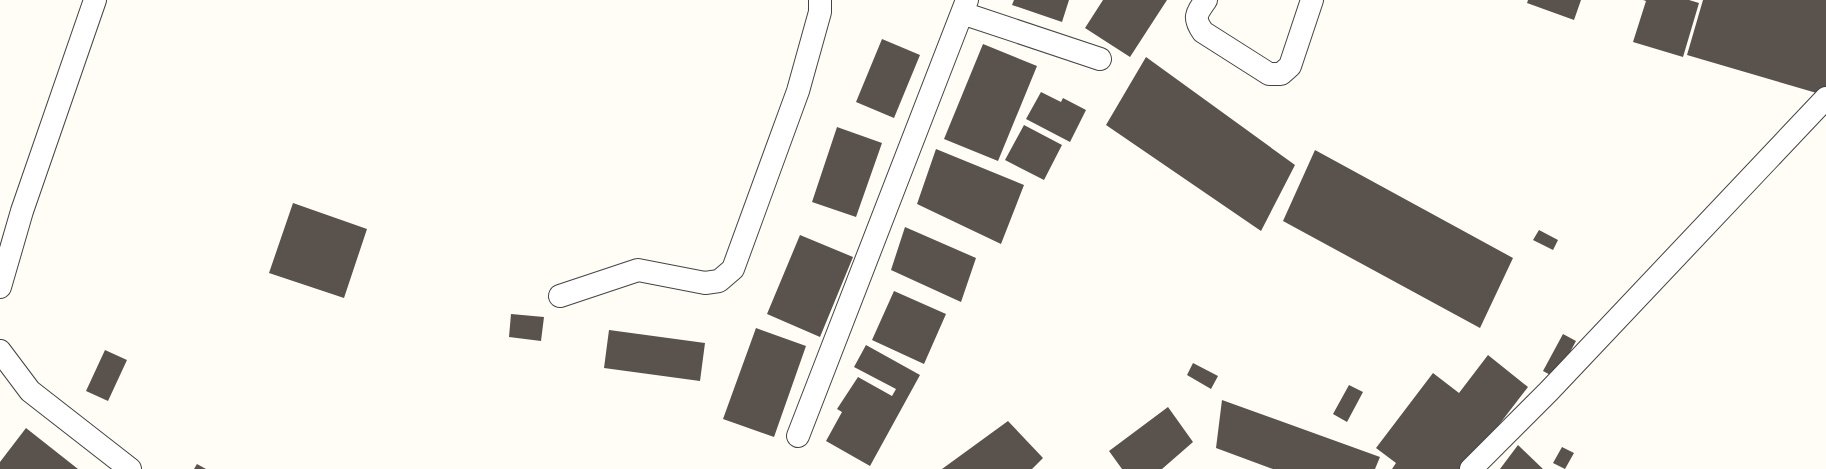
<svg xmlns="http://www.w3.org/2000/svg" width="1826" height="469" font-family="'Source Serif 4',serif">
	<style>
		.building { fill: #5a524d }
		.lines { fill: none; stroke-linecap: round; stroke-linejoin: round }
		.minor-casing { stroke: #444; stroke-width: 24 }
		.minor { stroke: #fff; stroke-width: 22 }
	</style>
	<rect width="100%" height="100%" fill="#fffdf5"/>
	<path class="building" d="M 1014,0 L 1069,0 L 1062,22 L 1012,5 Z
		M 1103,0 L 1167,0 L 1130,57 L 1085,28 Z
		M 1528,0 L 1581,0 L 1574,20 L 1527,3 Z
		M 1643,0 L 1689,0 L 1699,3 L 1683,57 L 1633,42 L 1646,1 Z
		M 1703,0 L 1826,0 L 1826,88 L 1820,94 L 1687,55 Z
		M 882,39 L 920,55 L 894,118 L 856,102 Z
		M 983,44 L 1037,66 L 998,161 L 944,139 Z
		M 1146,57 L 1295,165 L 1261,231 L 1106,125 Z
		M 1041,92 L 1061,102 L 1063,98 L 1086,110 L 1070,142 L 1026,119 Z
		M 1024,125 L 1062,145 L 1044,180 L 1005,160 Z
		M 837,127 L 882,143 L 856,217 L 812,202 Z
		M 936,149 L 1024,185 L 1001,244 L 917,204 Z
		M 1315,150 L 1513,258 L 1480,328 L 1283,221 Z
		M 293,203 L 367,229 L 344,298 L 269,273 Z
		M 905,227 L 976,258 L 961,302 L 891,270 Z
		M 1539,230 L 1558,240 L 1553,250 L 1533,240 Z
		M 800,235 L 853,257 L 820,337 L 767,314 Z
		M 894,291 L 946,314 L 924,364 L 872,340 Z
		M 511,314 L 544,317 L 541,341 L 509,337 Z
		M 756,328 L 806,346 L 774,437 L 723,419 Z
		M 609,330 L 705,343 L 700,381 L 604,368 Z
		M 1563,334 L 1576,341 L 1556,378 L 1543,371 Z
		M 866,345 L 920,375 L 870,466 L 826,441 L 842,412 L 837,409 L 858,377 L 892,396 L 896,389 L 854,367 Z
		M 105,350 L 127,360 L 108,401 L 86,391 Z
		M 1488,355 L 1528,387 L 1465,469 L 1392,469 L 1396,463 L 1376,448 L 1433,373 L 1459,393 Z
		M 1193,363 L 1218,376 L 1211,389 L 1187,375 Z
		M 1349,385 L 1363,392 L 1347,422 L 1333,414 Z
		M 1222,400 L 1380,457 L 1375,469 L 1273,469 L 1216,448 Z
		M 1168,407 L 1193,442 L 1162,469 L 1122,469 L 1109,451 Z
		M 1008,421 L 1043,458 L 1032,469 L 942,469 Z
		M 26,428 L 78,469 L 0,469 L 0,462 Z
		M 1518,445 L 1543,469 L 1500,469 Z
		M 1562,447 L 1574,453 L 1565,469 L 1553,463 Z
		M 197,464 L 206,469 L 194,469 Z"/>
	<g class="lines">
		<defs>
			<path id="minor" d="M 1206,0 C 1196,14 1193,18 1203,32 L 1269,74 L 1281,74 L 1290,66 L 1312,0
				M 962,13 L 1100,59
				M 0,287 L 22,211 L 95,0
				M 560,296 L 638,270 L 705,283 L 719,281 L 733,269 L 798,91 L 820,12 L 820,0
				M 0,351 L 30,391 L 130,469
				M 798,436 L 967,0
				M 1471,469 L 1549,391 L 1826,98"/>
		</defs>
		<use href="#minor" class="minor-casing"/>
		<use href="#minor" class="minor"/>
	</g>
</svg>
